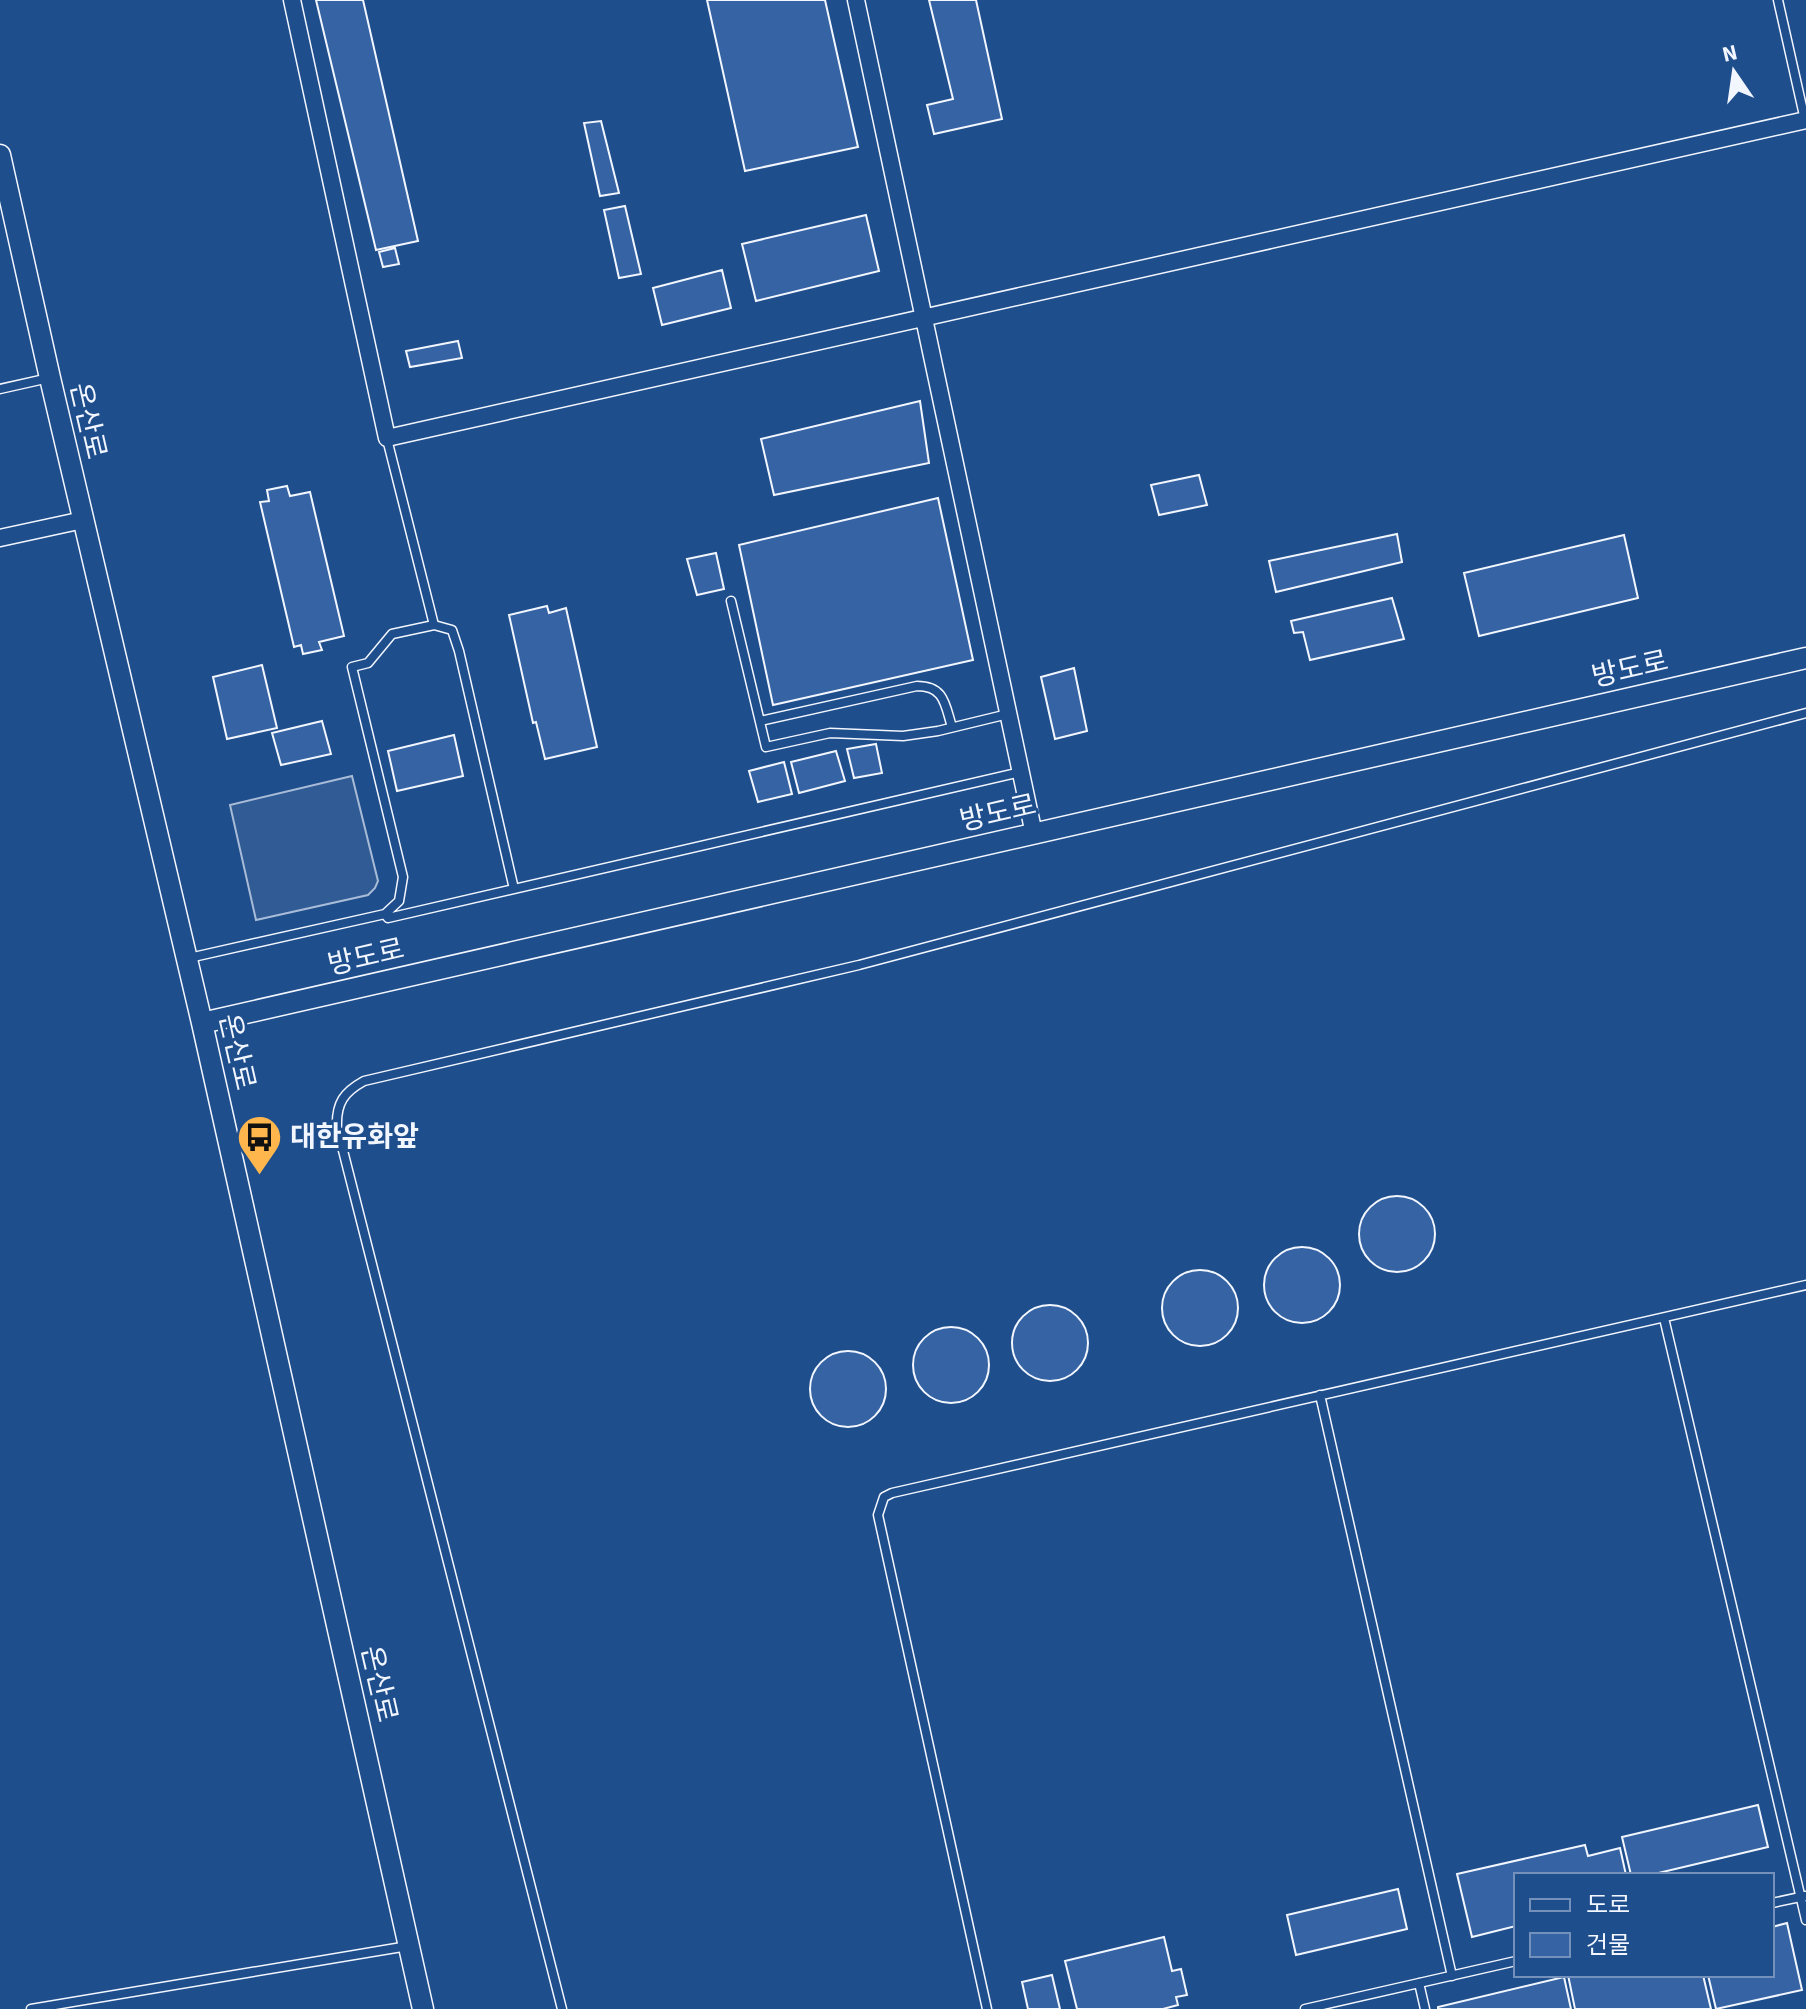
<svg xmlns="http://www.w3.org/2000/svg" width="1806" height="2009" font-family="'Source Sans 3','Noto Sans KR',sans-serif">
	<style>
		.built { fill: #305b95; stroke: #a8bbd7; stroke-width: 2 }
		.building { fill: #3563a3; stroke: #f2f6ff; stroke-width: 2 }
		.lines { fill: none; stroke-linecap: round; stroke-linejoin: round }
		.service-casing { stroke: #f2f6ff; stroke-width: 11 }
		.minor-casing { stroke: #f2f6ff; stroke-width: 19 }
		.tertiary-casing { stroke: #f2f6ff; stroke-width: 23 }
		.service { stroke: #1f4e8c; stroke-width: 8 }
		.minor { stroke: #1f4e8c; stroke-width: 16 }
		.tertiary { stroke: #1f4e8c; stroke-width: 20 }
		.labels { text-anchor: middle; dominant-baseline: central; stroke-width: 6; stroke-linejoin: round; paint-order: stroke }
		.street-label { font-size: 28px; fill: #f2f6ff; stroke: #1f4e8c }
		.poi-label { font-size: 28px; font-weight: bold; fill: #f2f6ff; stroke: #1f4e8c; text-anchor: start }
	</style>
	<rect width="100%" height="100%" fill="#1f4e8c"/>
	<path class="built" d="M 352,776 L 378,881 L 375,888 L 368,895 L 256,920 L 230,805 Z"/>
	<path class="building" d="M 316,0 L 363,0 L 418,241 L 376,250 Z
		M 707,0 L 825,0 L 858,147 L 745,171 Z
		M 929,0 L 976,0 L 1002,119 L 934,134 L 927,105 L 953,99 Z
		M 601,121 L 619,193 L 600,196 L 584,123 Z
		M 625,206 L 641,274 L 619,278 L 604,210 Z
		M 866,215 L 879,271 L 756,301 L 742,244 Z
		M 395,248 L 399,264 L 383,267 L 379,252 Z
		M 722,270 L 731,308 L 662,325 L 653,288 Z
		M 458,341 L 462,358 L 410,367 L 406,351 Z
		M 920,401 L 929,463 L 774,495 L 761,439 Z
		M 1199,475 L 1207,505 L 1159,515 L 1151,485 Z
		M 287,486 L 290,496 L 310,492 L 344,636 L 319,642 L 322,650 L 303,654 L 301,645 L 294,647 L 260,502 L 269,501 L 267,490 Z
		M 938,498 L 973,660 L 773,705 L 739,545 Z
		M 1397,534 L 1402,562 L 1276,592 L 1269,561 Z
		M 1624,535 L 1638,598 L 1479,636 L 1464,573 Z
		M 716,553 L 724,589 L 697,595 L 687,559 Z
		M 1392,598 L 1404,639 L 1310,660 L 1303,632 L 1294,633 L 1291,621 Z
		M 547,606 L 549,613 L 566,608 L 597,747 L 545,759 L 536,722 L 533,723 L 509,615 Z
		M 262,665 L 277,728 L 227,739 L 213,677 Z
		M 1074,668 L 1087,731 L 1055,739 L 1041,677 Z
		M 322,721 L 331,754 L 281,765 L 272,733 Z
		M 454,735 L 463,776 L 397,791 L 388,751 Z
		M 876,744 L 882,773 L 854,778 L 847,749 Z
		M 836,751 L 845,781 L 799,793 L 791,762 Z
		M 784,762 L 792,794 L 758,802 L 749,771 Z
		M1359 1234a38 38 0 1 1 76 0a38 38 0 1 1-76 0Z
		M1264 1285a38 38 0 1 1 76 0a38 38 0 1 1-76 0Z
		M1162 1308a38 38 0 1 1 76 0a38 38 0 1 1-76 0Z
		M1012 1343a38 38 0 1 1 76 0a38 38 0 1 1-76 0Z
		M913 1365a38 38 0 1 1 76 0a38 38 0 1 1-76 0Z
		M810 1389a38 38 0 1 1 76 0a38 38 0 1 1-76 0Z
		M 1758,1805 L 1768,1847 L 1650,1875 L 1631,1875 L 1622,1837 Z
		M 1585,1845 L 1588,1856 L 1620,1848 L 1626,1875 L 1516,1875 L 1516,1926 L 1472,1937 L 1457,1874 Z
		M 1398,1889 L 1407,1929 L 1296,1955 L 1287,1915 Z
		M 1787,1923 L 1802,1990 L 1716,2009 L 1708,1975 L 1772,1975 L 1772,1927 Z
		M 1164,1937 L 1172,1971 L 1181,1969 L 1187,1995 L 1176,1997 L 1178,2005 L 1163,2009 L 1077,2009 L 1065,1961 Z
		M 1052,1975 L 1060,2009 L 1028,2009 L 1022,1982 Z
		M 1568,1975 L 1703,1975 L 1711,2009 L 1575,2009 Z
		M 1564,1977 L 1571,2009 L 1438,2009 L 1438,2007 Z"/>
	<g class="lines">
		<defs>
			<path id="service" d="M 1778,0 L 1805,120
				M 0,389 L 49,378
				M 731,601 L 766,747 L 830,733 L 903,736 L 938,731 L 1008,714
				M 434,625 L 452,630 L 459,651 L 514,889
				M 760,721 L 917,686 C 945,686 945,705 952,727
				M 385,914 L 388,918 L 1021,772
				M 189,958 L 385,914 L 399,901 L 403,877 L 352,667 L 368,663 L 392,634 L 434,625 L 387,439
				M 1664,1318 L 1806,1920
				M 1320,1395 L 1452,1976
				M 1772,1903 L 1805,1896
				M 1419,1983 L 1425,2009
				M 31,2009 L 408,1946
				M 562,2009 L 337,1127 C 336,1103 344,1092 364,1081 L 859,965 L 1806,713
				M 987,2009 L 878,1515 L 884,1497 L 892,1493 L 1806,1285
				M 1305,2009 L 1516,1961"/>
			<path id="minor" d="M 292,0 L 387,438 L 1806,120
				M 856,0 L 1034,834
				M 0,538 L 83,520"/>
			<path id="tertiary" d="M 0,155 L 50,378 L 202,1023 L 423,2009
				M 202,1023 L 1806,658"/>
		</defs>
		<use href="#service" class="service-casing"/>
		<use href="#minor" class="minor-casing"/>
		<use href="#tertiary" class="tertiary-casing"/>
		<use href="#service" class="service"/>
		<use href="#minor" class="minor"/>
		<use href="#tertiary" class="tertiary"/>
	</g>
	<defs>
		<symbol id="bus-pin" viewBox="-11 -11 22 30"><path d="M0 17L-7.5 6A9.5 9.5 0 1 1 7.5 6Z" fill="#ffb74d" stroke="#1f4e8c"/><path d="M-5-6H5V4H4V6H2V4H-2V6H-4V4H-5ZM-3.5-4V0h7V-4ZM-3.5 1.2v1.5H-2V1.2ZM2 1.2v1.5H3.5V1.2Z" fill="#111"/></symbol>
	</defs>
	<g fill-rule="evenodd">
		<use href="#bus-pin" x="234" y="1112" width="51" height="69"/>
	</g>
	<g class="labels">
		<g class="street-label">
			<text transform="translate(88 421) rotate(77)">온산로</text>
			<text transform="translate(1630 669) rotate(-13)">방도로</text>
			<text transform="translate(998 813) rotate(-13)">방도로</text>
			<text transform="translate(366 957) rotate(-13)">방도로</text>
			<text transform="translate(237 1052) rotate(77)">온산로</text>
			<text transform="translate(379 1684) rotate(77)">온산로</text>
		</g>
		<g class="poi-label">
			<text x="290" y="1137">대한유화앞</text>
		</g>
	</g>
	<rect x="1514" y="1873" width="260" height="104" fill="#1f4e8c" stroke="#7391ba" stroke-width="2"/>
	<rect x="1530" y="1899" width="40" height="12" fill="#1f4e8c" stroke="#7391ba" stroke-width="2"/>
	<text x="1586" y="1913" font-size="24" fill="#f2f6ff">도로</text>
	<rect x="1530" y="1933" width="40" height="24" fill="#3563a3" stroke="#7391ba" stroke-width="2"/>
	<text x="1586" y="1953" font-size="24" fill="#f2f6ff">건물</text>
	<g transform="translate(1734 72) rotate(347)" stroke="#1f4e8c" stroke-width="6" paint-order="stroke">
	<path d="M0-6L14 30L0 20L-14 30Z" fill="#f2f6ff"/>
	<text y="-12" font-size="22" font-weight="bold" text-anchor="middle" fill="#f2f6ff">N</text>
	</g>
</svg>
